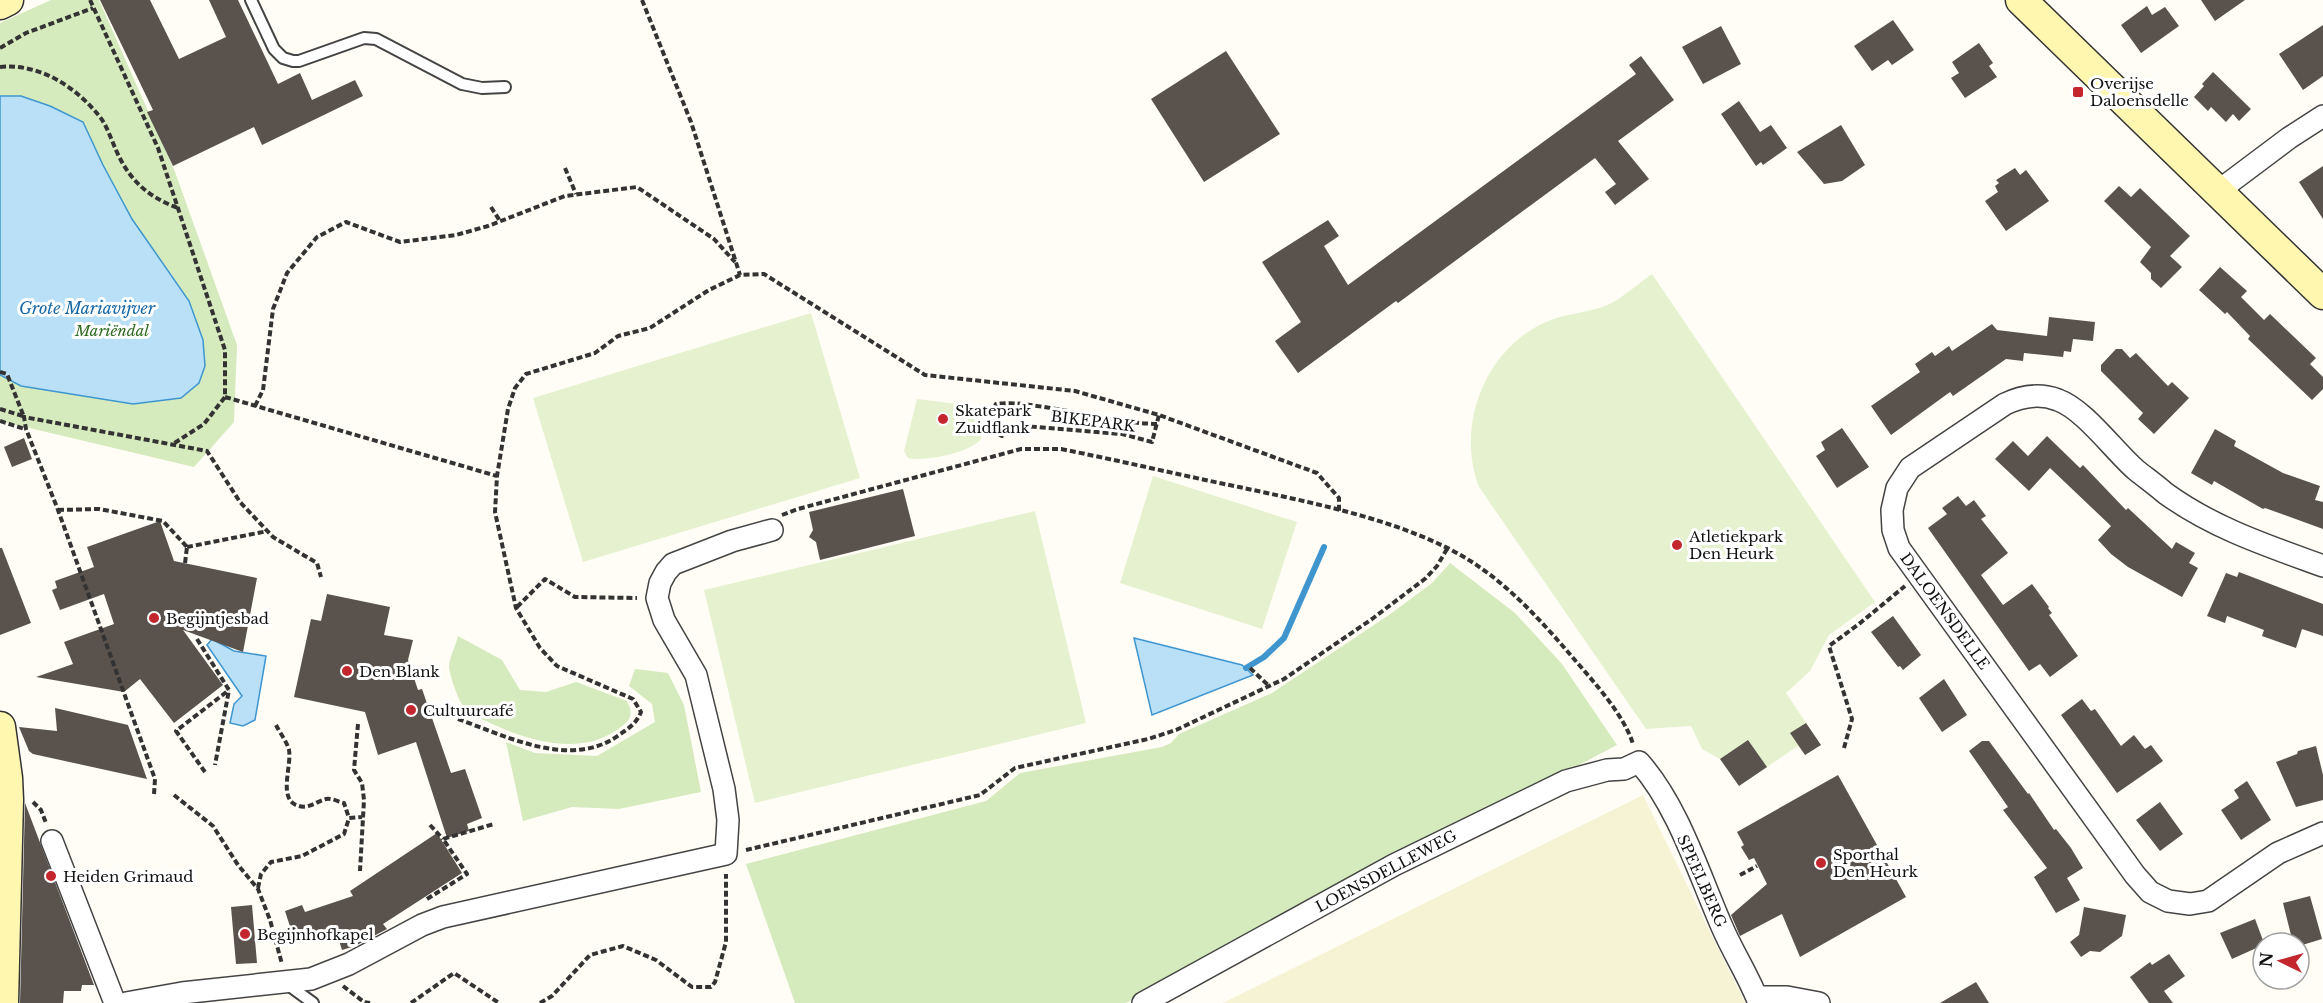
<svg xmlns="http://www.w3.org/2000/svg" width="2323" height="1003" font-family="'Libre Baskerville',serif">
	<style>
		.farmland { fill: #f6f3d4 }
		.green { fill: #d5ebbd }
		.pitch { fill: #e6f2cf }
		.water { fill: #b9e0f7; stroke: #3f96cf; stroke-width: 1.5 }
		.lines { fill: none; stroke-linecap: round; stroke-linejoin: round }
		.stream { stroke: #3f96cf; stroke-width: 6 }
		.building { fill: #5a524d }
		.lane-casing { stroke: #444; stroke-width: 14 }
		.street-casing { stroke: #444; stroke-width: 24 }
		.secondary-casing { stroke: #333; stroke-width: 33 }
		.path { stroke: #333; stroke-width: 4; stroke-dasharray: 6 3; stroke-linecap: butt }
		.lane { stroke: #fff; stroke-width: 10 }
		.street { stroke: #fff; stroke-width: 21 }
		.secondary { stroke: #fff6b0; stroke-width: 30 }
		.poi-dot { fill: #c4262e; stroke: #fff; stroke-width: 2 }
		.labels { text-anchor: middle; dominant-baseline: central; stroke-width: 6; stroke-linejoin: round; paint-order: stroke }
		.poi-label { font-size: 15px; fill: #111; stroke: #fff; text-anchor: start }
		.park-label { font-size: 15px; font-style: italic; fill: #2f6b1f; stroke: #fff }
		.street-label { font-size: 15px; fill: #111; stroke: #fff }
		.water-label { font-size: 16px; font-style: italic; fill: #1768a6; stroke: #fff }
	</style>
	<rect width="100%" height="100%" fill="#fffdf5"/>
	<path class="farmland" d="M 1643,795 L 1745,1003 L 1223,1003 Z"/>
	<path class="green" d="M 51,0 L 99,0 L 175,172 L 237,345 L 234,422 L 194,467 L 0,421 L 0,23 Z
		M 1450,563 L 1515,613 L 1562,664 L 1617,745 L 1126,1003 L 795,1003 L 746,864 L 986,801 L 1020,773 L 1162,747 L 1171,743 L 1179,734 L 1272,693 L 1389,615 L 1432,583 Z
		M 458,636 L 502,660 L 520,690 L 546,692 L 576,682 L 627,701 C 633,713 632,719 621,727 C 583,757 531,742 490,723 C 483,719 471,716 466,710 C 459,703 450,677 449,667 C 449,658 456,645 458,636 Z
		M 635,669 L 668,673 L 684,705 L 701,792 L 619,809 L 572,807 L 523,821 L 506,742 L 535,753 L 597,756 L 655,722 L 652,704 L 629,686 Z"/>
	<path class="pitch" d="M 1652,274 L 1875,602 L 1829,635 L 1810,671 L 1786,693 L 1821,745 L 1805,755 L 1798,746 L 1739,786 L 1720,759 L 1702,749 L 1691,726 L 1646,729 L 1479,487 C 1457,430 1481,358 1536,327 C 1561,313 1578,315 1602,307 C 1617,303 1639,283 1652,274 Z
		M 811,313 L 860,478 L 583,562 L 533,398 Z
		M 917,399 L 966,405 L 981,432 L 981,439 C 970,453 924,462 908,458 L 904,451 Z
		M 1153,476 L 1297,522 L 1262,629 L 1120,583 Z
		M 1035,511 L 1086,723 L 755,803 L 704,590 Z"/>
	<path class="water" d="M 0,96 L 21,96 L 50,106 L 83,122 L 103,165 L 132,219 L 189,301 L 203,340 L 205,366 L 199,383 L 181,398 L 133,404 L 21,386 L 0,375 Z
		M 1134,638 L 1242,665 L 1253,675 L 1152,715 Z
		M 212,639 L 234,651 L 266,656 L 255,720 L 243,726 L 230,723 L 234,704 L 242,696 L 207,645 Z"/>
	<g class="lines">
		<path class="stream" d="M 1246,668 L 1264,657 L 1284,638 L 1324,547"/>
	</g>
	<path class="building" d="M 100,0 L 150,0 L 179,59 L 226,37 L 209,0 L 238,0 L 278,84 L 300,73 L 312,100 L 355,80 L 363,96 L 262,145 L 254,127 L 173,166 L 147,112 L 153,110 Z
		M 2201,0 L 2245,0 L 2215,21 Z
		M 2147,6 L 2152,15 L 2165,7 L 2179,26 L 2141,53 L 2121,25 Z
		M 1893,20 L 1914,50 L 1892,65 L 1888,60 L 1872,71 L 1854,46 Z
		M 2323,25 L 2323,76 L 2303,90 L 2279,54 Z
		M 1721,26 L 1741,64 L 1703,84 L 1682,47 Z
		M 1979,43 L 1993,63 L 1989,66 L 1997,77 L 1965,98 L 1951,78 L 1959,73 L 1952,62 Z
		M 1226,51 L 1280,134 L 1204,182 L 1151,99 Z
		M 1641,56 L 1674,100 L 1618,141 L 1649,179 L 1615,205 L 1605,192 L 1616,184 L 1595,158 L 1398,303 L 1396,301 L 1298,373 L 1275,341 L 1301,322 L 1262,262 L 1328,220 L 1339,236 L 1324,246 L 1348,285 L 1636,74 L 1629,65 Z
		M 2213,72 L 2251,109 L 2239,121 L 2233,114 L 2226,122 L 2211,107 L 2208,111 L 2194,97 L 2204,86 L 2202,84 Z
		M 1739,101 L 1760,132 L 1771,125 L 1787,148 L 1763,165 L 1761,162 L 1756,166 L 1721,114 Z
		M 1841,125 L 1865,165 L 1842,181 L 1824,184 L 1797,152 Z
		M 2323,166 L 2323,219 L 2299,182 Z
		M 2015,168 L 2020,175 L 2026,170 L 2049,201 L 2006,231 L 1985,201 L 1998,192 L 1995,186 L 1999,183 L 1996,180 Z
		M 2119,186 L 2131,197 L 2140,188 L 2190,236 L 2170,256 L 2182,267 L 2161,288 L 2151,279 L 2151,273 L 2140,262 L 2151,247 L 2104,201 Z
		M 2220,267 L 2247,291 L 2241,297 L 2264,320 L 2270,314 L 2316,358 L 2310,364 L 2323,377 L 2323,389 L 2312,400 L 2248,339 L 2250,336 L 2227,312 L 2225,314 L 2199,290 Z
		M 2049,317 L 2095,322 L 2093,341 L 2073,339 L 2071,352 L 2064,351 L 2063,357 L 2024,353 L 2023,361 L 2006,359 L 1953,396 L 1950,392 L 1891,435 L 1871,406 L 1920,372 L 1915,364 L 1932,352 L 1935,356 L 1949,346 L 1952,351 L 1992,324 L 1997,330 L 2047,336 Z
		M 2116,349 L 2122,349 L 2130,358 L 2136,353 L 2168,386 L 2172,382 L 2189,398 L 2154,434 L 2138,419 L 2143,413 L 2101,371 L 2101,365 Z
		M 1842,428 L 1869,467 L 1837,488 L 1816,456 L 1825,450 L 1821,442 Z
		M 2215,429 L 2236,441 L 2234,446 L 2283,473 L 2320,486 L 2315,500 L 2323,502 L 2323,529 L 2265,508 L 2263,509 L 2214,481 L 2212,485 L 2191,473 Z
		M 2047,436 L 2080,468 L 2083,465 L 2126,510 L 2128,508 L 2172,549 L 2176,542 L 2195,553 L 2189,563 L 2198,568 L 2182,597 L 2128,567 L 2111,554 L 2098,540 L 2111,526 L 2050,468 L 2029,491 L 1995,459 L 2013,441 L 2028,456 Z
		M 24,438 L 32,459 L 12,467 L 4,447 Z
		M 903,489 L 915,536 L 820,560 L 816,542 L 809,537 L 813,530 L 809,512 Z
		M 1958,496 L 1966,506 L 1974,500 L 1986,516 L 1981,519 L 2008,553 L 1981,575 L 2003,605 L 2032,584 L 2049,607 L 2048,608 L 2052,613 L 2049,615 L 2078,656 L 2050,677 L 2040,664 L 2029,671 L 1928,528 L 1947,514 L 1942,508 Z
		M 160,521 L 174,561 L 257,578 L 243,652 L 183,630 L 223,685 L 174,723 L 140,679 L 124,692 L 36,677 L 73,664 L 64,642 L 114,624 L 104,594 L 60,610 L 52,590 L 57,588 L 55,581 L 94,567 L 87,547 Z
		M 0,548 L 2,548 L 31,623 L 0,635 Z
		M 2239,572 L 2323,604 L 2323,636 L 2302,629 L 2296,648 L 2262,636 L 2264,630 L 2227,616 L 2225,623 L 2207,616 L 2226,573 L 2237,577 Z
		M 327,594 L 390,607 L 384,635 L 413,640 L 408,660 L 418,690 L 422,689 L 451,773 L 465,769 L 482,818 L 467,824 L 469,831 L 447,838 L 416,742 L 378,755 L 365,712 L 294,697 L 311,619 L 321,621 Z
		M 1893,616 L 1921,655 L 1903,670 L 1900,666 L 1898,667 L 1871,632 Z
		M 1944,679 L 1967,715 L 1942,732 L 1919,698 Z
		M 2082,699 L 2091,711 L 2095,709 L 2121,746 L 2134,735 L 2145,749 L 2151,745 L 2163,761 L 2117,793 L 2061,715 Z
		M 55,708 L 128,725 L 147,779 L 33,754 L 29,751 L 19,727 L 57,731 Z
		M 1806,723 L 1821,745 L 1805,755 L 1790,733 Z
		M 1748,740 L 1767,767 L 1739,786 L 1720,759 Z
		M 1982,741 L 1989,741 L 2028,794 L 2029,793 L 2054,830 L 2056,829 L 2071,848 L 2083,868 L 2067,878 L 2080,900 L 2056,913 L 2034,877 L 2047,868 L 2003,810 L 2008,807 L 1969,751 Z
		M 2316,746 L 2323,775 L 2323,800 L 2296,807 L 2276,762 L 2297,754 L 2298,751 Z
		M 1838,775 L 1906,897 L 1800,957 L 1782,914 L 1740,936 L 1731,915 L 1767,884 L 1754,858 L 1749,860 L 1741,847 L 1744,845 L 1737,832 Z
		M 2247,781 L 2271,820 L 2241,840 L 2221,810 L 2239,798 L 2234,790 Z
		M 2160,802 L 2183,834 L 2160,851 L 2136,820 Z
		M 25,803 L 94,985 L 82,985 L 81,991 L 64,991 L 63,1003 L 20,1003 Z
		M 437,833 L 462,873 L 383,924 L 387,929 L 355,946 L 342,950 L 335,928 L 295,942 L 285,911 L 302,905 L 305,912 L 353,896 L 350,891 Z
		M 2310,896 L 2322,939 L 2299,946 L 2299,943 L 2293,943 L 2283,903 Z
		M 252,905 L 257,963 L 236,964 L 231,907 Z
		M 2084,907 L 2126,915 L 2122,936 L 2100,952 L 2090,951 L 2081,957 L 2070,942 L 2079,935 Z
		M 2255,919 L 2264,943 L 2263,945 L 2232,959 L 2220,933 Z
		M 2169,954 L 2185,976 L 2164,991 L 2173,1003 L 2149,1003 L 2130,977 L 2150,962 L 2152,965 Z
		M 1976,982 L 1989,1003 L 1940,1003 Z"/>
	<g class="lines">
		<defs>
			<path id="lane" d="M 251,0 L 274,49 L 283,58 L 293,61 L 299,61 L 364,38 L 376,39 L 462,84 L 482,88 L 505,87
				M 287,984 L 313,1003"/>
			<path id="street" d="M 2217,192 L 2289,138 L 2323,116
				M 2323,566 C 2268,546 2213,528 2165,493 C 2156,485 2146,478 2136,470 C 2115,452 2084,409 2058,400 C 2040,393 2022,396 2005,404 L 1910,468 L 1897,488 L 1892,510 L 1893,530 L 1899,548 L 2135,875 L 2150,892 L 2168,901 L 2190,904 L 2208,901 L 2278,853 L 2323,833
				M 52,841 L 115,1003
				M 1757,997 L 1787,997 L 1819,1003
				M 126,1003 L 182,993 L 311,979 L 349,964 L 422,925 L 443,917 L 726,854 L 728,820 L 724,789 L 696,675 L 664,620 L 657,598 L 660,583 L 666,572 L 673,564 L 732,541 L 772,530
				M 1143,1003 L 1394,865 L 1566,781 L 1607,770 L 1624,769 L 1639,762 C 1679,807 1699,875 1723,929 C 1734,954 1749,977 1759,1003"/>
			<path id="secondary" d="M 2021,0 L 2323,294
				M 0,4 L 8,0
				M 0,727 L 7,778 L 8,800 L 3,1003"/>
		</defs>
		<use href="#lane" class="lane-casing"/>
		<use href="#street" class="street-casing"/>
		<use href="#secondary" class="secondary-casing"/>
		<path class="path" d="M 90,0 L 158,148 L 225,350 L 225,397 L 204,424 L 173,444
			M 642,0 L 691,122 L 740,275
			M 0,48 L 26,33 L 93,8
			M 0,67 C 40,63 76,87 100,117 C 107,126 111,139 116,150 C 129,180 148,197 178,208
			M 565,168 L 576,194
			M 491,207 L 500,221
			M 0,372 L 7,374 L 24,417
			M 225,397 L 497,476
			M 255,406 L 263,390 L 273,309 L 287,273 L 317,237 L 346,222 L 400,242 L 456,235 L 488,226 L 565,196 L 637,187 L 714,239 L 735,262
			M 0,409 L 23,416
			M 0,421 L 25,429
			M 1157,424 C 1116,423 1077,411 1037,406 C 1023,404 1010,402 996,404 L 990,416 L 990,429 L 1002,436 L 1023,426 L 1122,434 L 1152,442 L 1159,415
			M 58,510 L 99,509 L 163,521 L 187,547
			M 782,515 L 798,509 L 1021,449 L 1061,449 C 1121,461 1180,475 1239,487 C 1313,503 1408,521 1472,562 C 1511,587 1544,624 1574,659 C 1594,682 1624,715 1633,744
			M 187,547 L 268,531
			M 185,563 L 187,547
			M 517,607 L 545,579 L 575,597 L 637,598
			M 197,639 L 229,690 L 215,765
			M 1250,668 L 1269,686
			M 458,719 C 506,736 571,770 619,735 C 629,728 636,724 641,712 L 633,699 L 557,666 L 540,648 L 516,608 L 495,512 L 497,476 L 508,409 L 515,388 L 526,374 L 595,353 L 618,336 L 650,328 L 709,290 L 740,275 L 764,274 L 925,375 L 1075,391 L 1159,415 L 1317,473 L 1339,498 L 1339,511
			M 358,724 L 354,770 L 362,783 L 364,800 L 360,871
			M 276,725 C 280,733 287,742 289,750 C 292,766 277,801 299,806 C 309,809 317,801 326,799 C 332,798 339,802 344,803 L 349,818
			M 1844,748 L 1852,719 L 1829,646 L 1859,624 L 1905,586
			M 205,772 L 176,731 L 229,690
			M 154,794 L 155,779 L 58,510 L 26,429 L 24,417 L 207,451 L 240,502 L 273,537 L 317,563 L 321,577
			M 174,795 L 213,826 L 238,865 L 258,889 L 270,920 L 282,964
			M 33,802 L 41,810 L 46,823
			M 430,825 L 443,839
			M 746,850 L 980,795 L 1015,768 L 1148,739 L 1176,730 L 1284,679 L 1372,619 L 1426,578 L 1437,566 L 1447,549
			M 1740,875 L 1757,866
			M 258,888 L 261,874 L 271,862 L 302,856 L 344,834 L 349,818 L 362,817
			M 427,899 L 467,874 L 443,839 L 494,824
			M 343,986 L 364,1002 L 370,1003
			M 411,1003 L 454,973 L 499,1003
			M 540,1003 L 552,996 L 590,955 L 623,946 L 656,960 L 692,987 L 711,987 L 715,982 L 726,942 L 726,874"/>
		<use href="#lane" class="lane"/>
		<use href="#street" class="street"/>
		<use href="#secondary" class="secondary"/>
	</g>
	<g class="poi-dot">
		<rect x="2072" y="86" width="12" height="12" rx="3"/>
		<circle cx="943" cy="419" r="6"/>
		<circle cx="1677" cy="545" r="6"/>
		<circle cx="154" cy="618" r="6"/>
		<circle cx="347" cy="671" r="6"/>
		<circle cx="411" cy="710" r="6"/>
		<circle cx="1821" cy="863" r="6"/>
		<circle cx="51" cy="876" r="6"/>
		<circle cx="245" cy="934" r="6"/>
	</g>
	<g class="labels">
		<g class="poi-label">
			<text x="2090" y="83">Overijse<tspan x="2090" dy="17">Daloensdelle</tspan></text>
			<text x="955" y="410">Skatepark<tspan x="955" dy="17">Zuidflank</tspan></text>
			<text x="1689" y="536">Atletiekpark<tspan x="1689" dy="17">Den Heurk</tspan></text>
			<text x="166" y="618">Begijntjesbad</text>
			<text x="359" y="671">Den Blank</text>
			<text x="423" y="710">Cultuurcafé</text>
			<text x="1833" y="854">Sporthal<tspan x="1833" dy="17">Den Heurk</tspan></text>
			<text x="63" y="876">Heiden Grimaud</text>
			<text x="257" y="934">Begijnhofkapel</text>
		</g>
		<g class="park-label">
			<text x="112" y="330">Mariëndal</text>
		</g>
		<g class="street-label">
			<text transform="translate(1093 421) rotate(7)">BIKEPARK</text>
			<text transform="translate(1945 611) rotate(54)">DALOENSDELLE</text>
			<text transform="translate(1386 871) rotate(-28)">LOENSDELLEWEG</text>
			<text transform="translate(1702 881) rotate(66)">SPEELBERG</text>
		</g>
		<g class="water-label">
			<text x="87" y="308">Grote Mariavijver</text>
		</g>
	</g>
	<g transform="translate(2281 961) rotate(275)"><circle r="28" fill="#ffffff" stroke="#a0a0a0" stroke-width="1.5"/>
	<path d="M0-4.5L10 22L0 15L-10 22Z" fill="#c4262e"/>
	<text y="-9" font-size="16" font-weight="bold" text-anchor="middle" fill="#111111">N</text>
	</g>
</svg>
